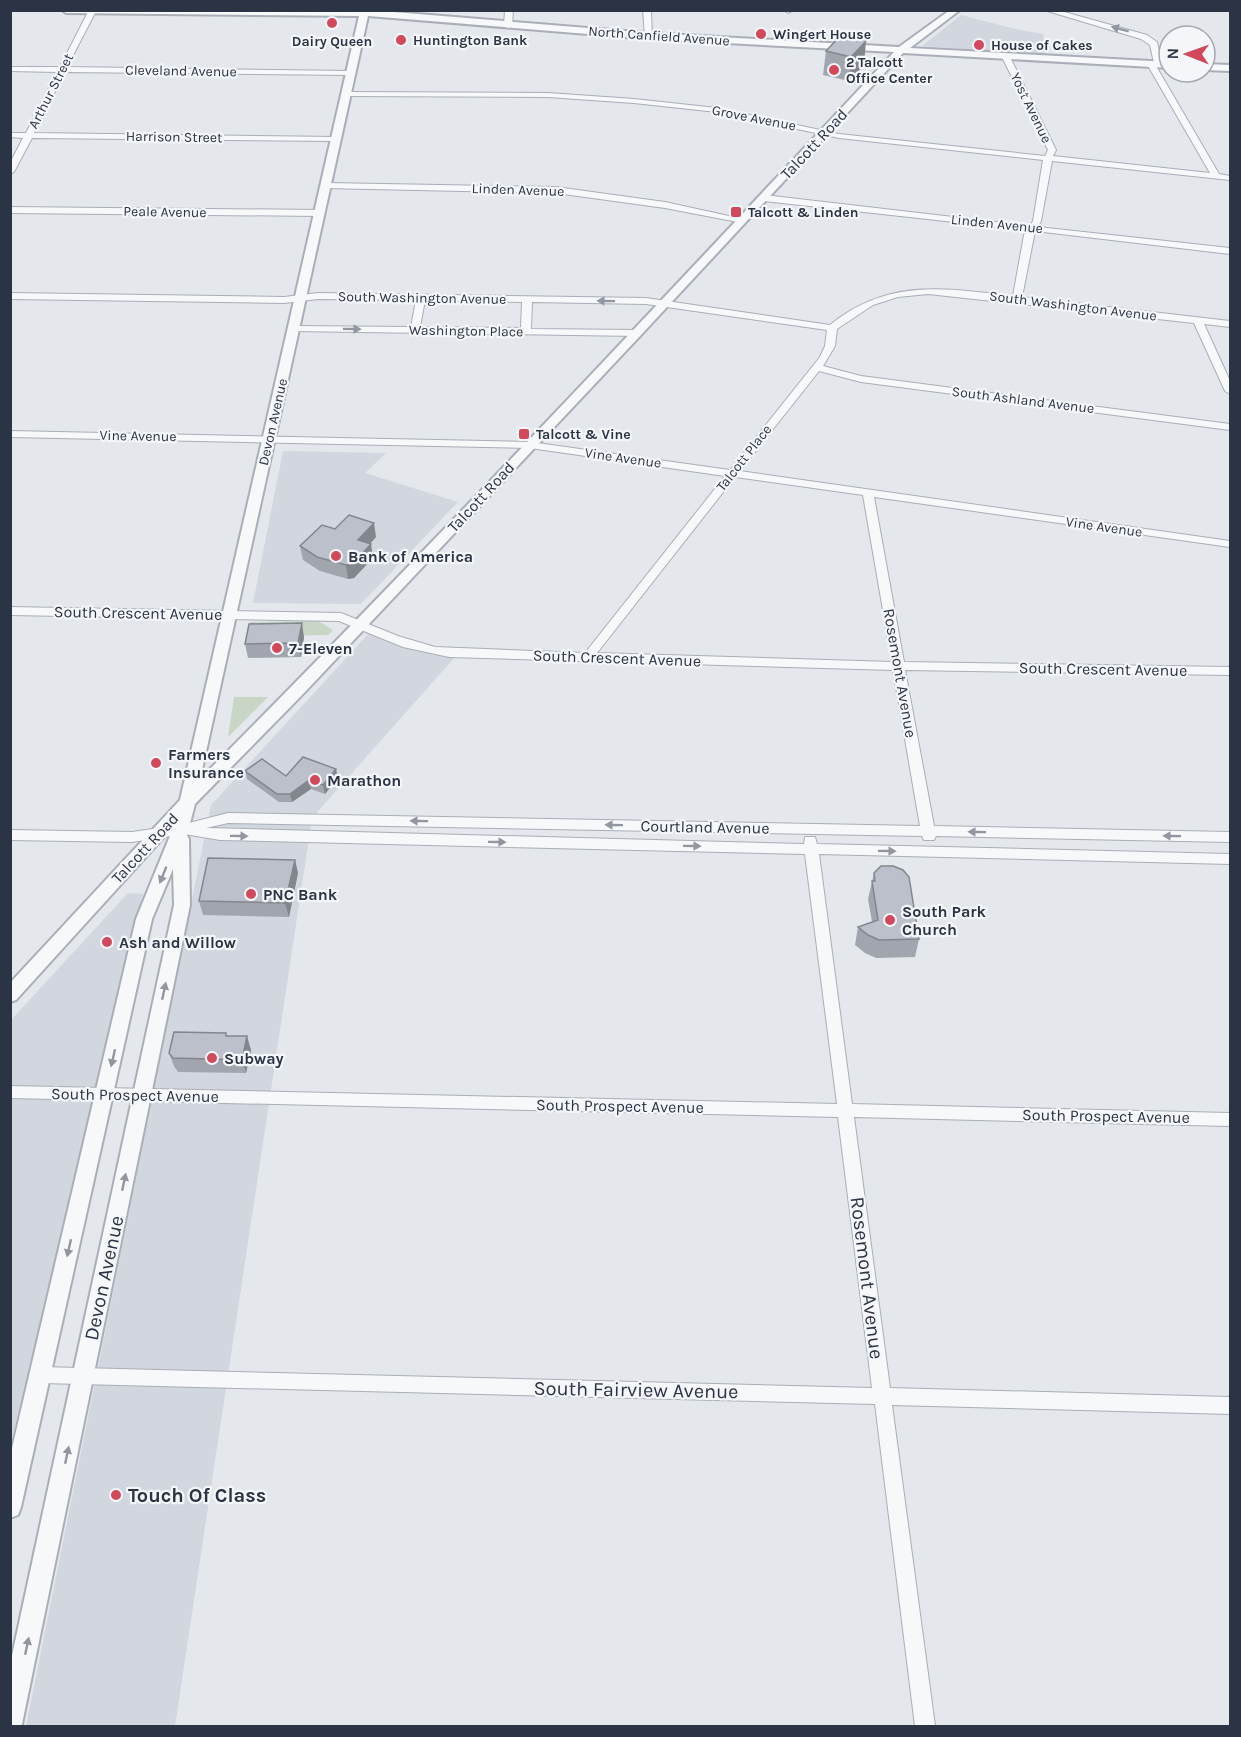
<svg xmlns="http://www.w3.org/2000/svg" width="1241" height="1737" font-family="Karla,sans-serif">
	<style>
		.built { fill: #d2d6de }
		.green { fill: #c9d6c5 }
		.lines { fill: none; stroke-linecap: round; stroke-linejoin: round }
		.minor-casing { stroke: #a9aeb7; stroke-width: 2 }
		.tertiary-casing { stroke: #a9aeb7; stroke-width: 4 }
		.minor { fill: #f7f8fa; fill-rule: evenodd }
		.tertiary { fill: #f7f8fa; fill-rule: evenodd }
		.wall { fill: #a1a5ae }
		.shaded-wall { fill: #83868d }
		.building { fill: #bbc0ca; stroke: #83868d; stroke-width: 1.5 }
		.oneway { fill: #9196a0 }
		.poi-dot { fill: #d1495b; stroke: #f4f6f9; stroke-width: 2 }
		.labels { text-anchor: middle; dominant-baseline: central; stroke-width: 4.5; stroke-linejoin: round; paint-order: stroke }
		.far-poi-label { font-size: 14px; font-weight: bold; fill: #2b3445; stroke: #f4f6f9; text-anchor: start }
		.far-street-label { font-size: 14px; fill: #2b3445; stroke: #f4f6f9 }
		.street-label { font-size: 16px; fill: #2b3445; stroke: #f4f6f9 }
		.poi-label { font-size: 16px; font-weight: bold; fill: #2b3445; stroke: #f4f6f9; text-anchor: start }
		.near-street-label { font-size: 20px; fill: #2b3445; stroke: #f4f6f9 }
		.near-poi-label { font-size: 20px; font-weight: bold; fill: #2b3445; stroke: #f4f6f9; text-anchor: start }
	</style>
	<rect width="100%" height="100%" fill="#e4e7ec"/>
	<path class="built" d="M 961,15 L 1015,29 L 1043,34 L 1045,54 L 922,46 Z
		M 283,451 L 386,453 L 365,473 L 458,502 L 361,604 L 253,603 Z
		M 369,633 L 432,654 L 456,656 L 312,818 L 175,1726 L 26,1726 L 211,805 Z
		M 128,893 L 143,894 L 11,1442 L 11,1020 Z"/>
	<path class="green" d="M 318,621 L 333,630 L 328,635 L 249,636 L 250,622 Z
		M 234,697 L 268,697 L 228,737 Z"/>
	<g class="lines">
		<defs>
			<path id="minor" d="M 89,10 L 96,11 L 67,67 L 351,71 L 355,73 L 351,75 L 65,72 L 34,133 L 337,137 L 341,139 L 337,141 L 32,138 L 14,172 L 10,174 L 10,163 L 23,138 L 10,137 L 10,133 L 26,133 L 57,72 L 10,71 L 10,67 L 60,67 Z
				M 505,10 L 513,10 L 512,26 L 508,28 L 504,26 Z
				M 643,10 L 651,10 L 652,38 L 645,36 Z
				M 784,10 L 792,10 L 792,11 L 788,13 Z
				M 1044,10 L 1057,10 L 1147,35 L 1157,42 L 1162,64 L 1156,66 L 1219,174 L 1230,176 L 1230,180 L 1052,161 L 1041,221 L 1038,227 L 1230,248 L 1230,254 L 1035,231 L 1022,297 L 1230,321 L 1230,327 L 1204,324 L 1230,381 L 1230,394 L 1225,391 L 1194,323 L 928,294 L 898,297 L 873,305 L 837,329 L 835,346 L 823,366 L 861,376 L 1230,424 L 1230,430 L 861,382 L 819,371 L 740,471 L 1230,541 L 1230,547 L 874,497 L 904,662 L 1230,667 L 1230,675 L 905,670 L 934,826 L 1230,832 L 1230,842 L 936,836 L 934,840 L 924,840 L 922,836 L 228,823 L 206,828 L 804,844 L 805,837 L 815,837 L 817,844 L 1230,854 L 1230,864 L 819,854 L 852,1104 L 1230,1113 L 1230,1126 L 854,1117 L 890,1388 L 1230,1397 L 1230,1414 L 892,1405 L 935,1726 L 915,1726 L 875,1404 L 41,1383 L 35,1381 L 32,1375 L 35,1369 L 41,1367 L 872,1388 L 838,1117 L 10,1098 L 10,1086 L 837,1104 L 805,854 L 220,840 L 184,834 L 132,842 L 10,840 L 10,830 L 132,832 L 181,825 L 228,813 L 920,826 L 893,670 L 449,657 L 403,647 L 339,621 L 10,615 L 10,607 L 341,613 L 398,636 L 435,647 L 585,653 L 725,476 L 530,448 L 10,437 L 10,431 L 530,442 L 730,470 L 820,357 L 825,346 L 827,330 L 646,304 L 532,302 L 531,329 L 637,330 L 642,333 L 637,336 L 294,331 L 289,328 L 291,326 L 411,327 L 416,300 L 318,299 L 284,303 L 10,299 L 10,293 L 284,297 L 318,293 L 646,298 L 830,325 C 888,278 944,288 1013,296 L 1024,235 L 1027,230 L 764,201 L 760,198 L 764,195 L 1030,226 L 1033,221 L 1043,160 L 839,138 L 717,112 L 634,103 L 548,97 L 346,96 L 342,94 L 346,92 L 548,93 L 634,99 L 717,108 L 839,134 L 1045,156 L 1048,150 L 1002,57 L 1006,55 L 1010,57 L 1056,150 L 1053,156 L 1210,173 L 1147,64 L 1154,63 L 1150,45 L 1141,39 ZM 425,300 L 522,302 L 521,328 L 420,327 ZM 735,477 L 863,495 L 892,662 L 597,653 Z
				M 326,183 L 556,187 L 665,202 L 747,220 L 743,223 L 665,208 L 556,193 L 323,188 L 322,186 Z
				M 10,207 L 320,210 L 324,213 L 320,216 L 10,213 Z"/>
			<path id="tertiary" d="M 62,10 L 369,10 L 649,33 L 899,47 L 950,10 L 960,10 L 910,48 L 1169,62 L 1169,68 L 903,53 L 641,335 L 305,692 L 195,804 L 187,835 L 189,839 L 190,905 L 22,1724 L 21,1726 L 10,1726 L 10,1665 L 174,905 L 173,869 L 152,919 L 21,1507 L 18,1515 L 10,1518 L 10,1457 L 136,919 L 174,826 L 16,1000 L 10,1002 L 10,983 L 180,800 L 359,16 L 66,13 ZM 368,16 L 649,39 L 894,52 C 665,297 436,542 200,779 Z
				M 1205,64 L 1230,65 L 1230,71 L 1205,70 Z"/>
		</defs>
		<use href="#minor" class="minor-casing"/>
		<use href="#tertiary" class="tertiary-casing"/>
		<use href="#minor" class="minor"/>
		<use href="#tertiary" class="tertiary"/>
	</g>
	<path class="wall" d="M 842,34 L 864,65 L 849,81 L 823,75 L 826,51 Z
		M 335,529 L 376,537 L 370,544 L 373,558 L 354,578 L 348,579 L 320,571 L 303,560 L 300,546 Z
		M 304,637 L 301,657 L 248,658 L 245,644 Z
		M 245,771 L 286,776 L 338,778 L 325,794 L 311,789 L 292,802 L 279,802 L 247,779 Z
		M 295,860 L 298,873 L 289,917 L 203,915 L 199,901 Z
		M 874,873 L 919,939 L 915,957 L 876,958 L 865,953 L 855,945 L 858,927 L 872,922 L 868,899 Z
		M 227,1036 L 251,1050 L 246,1073 L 178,1072 L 174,1066 L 169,1053 Z"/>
	<path class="shaded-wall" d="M 866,41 L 864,65 L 849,81 L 851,57 Z
		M 374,523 L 376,537 L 360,554 L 358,540 Z
		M 371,544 L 373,558 L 354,578 L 348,579 L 346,565 Z
		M 302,623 L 304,637 L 301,657 L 298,643 Z
		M 336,769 L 338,778 L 325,794 L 323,785 Z
		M 309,780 L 311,789 L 292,802 L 290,794 Z
		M 295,860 L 298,873 L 289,917 L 285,903 Z
		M 247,1036 L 251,1050 L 246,1073 L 242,1060 Z"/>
	<path class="building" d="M 842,34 L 861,35 L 866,41 L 851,57 L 826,51 Z
		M 349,515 L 374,523 L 358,540 L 371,544 L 352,564 L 346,565 L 317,557 L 300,546 L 322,525 L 335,529 Z
		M 302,623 L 298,643 L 245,644 L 249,624 Z
		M 303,757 L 336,769 L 323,785 L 309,780 L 290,794 L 277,794 L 245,771 L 262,759 L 286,776 Z
		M 208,858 L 295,860 L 285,903 L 199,901 Z
		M 881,866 L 893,866 L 903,870 L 909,877 L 919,939 L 879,940 L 868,935 L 858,927 L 878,920 L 872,881 L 875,881 L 874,873 Z
		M 174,1032 L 226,1033 L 226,1036 L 247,1036 L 242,1060 L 173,1058 L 169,1053 Z"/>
	<defs><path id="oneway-solid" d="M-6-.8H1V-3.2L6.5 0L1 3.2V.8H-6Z" transform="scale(1.5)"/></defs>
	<g class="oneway">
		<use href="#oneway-solid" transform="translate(1120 29) rotate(-165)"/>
		<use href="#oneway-solid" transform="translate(606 301) rotate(-179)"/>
		<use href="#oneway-solid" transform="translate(352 329) rotate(1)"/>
		<use href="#oneway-solid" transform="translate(419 821) rotate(-179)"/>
		<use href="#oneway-solid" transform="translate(614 825) rotate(-179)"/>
		<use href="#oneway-solid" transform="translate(977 832) rotate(-179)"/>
		<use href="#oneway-solid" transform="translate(239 836) rotate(1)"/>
		<use href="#oneway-solid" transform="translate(1172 836) rotate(-179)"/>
		<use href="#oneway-solid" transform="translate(497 842) rotate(1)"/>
		<use href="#oneway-solid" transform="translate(692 846) rotate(1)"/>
		<use href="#oneway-solid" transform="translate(887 851) rotate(1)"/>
		<use href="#oneway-solid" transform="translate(163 875) rotate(112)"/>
		<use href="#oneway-solid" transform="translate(164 991) rotate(-78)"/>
		<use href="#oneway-solid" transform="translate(113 1058) rotate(103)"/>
		<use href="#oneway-solid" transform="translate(124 1182) rotate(-78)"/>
		<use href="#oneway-solid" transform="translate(69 1248) rotate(103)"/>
		<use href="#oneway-solid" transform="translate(67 1455) rotate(-78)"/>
		<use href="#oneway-solid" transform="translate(27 1646) rotate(-78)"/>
	</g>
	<g class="poi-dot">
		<circle cx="332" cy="23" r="6"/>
		<circle cx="761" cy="34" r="6"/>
		<circle cx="401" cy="40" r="6"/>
		<circle cx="979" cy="45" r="6"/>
		<circle cx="834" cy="70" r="6"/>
		<rect x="730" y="206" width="12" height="12" rx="3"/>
		<rect x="518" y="428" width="12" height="12" rx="3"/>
		<circle cx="336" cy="556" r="6"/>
		<circle cx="277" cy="648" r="6"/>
		<circle cx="156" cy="763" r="6"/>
		<circle cx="315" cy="780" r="6"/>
		<circle cx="251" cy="894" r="6"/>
		<circle cx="890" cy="920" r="6"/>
		<circle cx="107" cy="942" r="6"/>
		<circle cx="212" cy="1058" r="6"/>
		<circle cx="116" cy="1495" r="6"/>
	</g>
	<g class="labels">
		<g class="far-poi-label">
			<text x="773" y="34">Wingert House</text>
			<text x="413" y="40">Huntington Bank</text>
			<text x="332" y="41" text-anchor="middle">Dairy Queen</text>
			<text x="991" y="45">House of Cakes</text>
			<text x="846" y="62">2 Talcott<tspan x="846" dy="16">Office Center</tspan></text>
			<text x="748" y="212">Talcott &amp; Linden</text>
			<text x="536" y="434">Talcott &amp; Vine</text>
		</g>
		<g class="far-street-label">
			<text transform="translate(659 36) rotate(4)">North Canfield Avenue</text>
			<text transform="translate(181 71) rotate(1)">Cleveland Avenue</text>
			<text transform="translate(51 91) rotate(-63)">Arthur Street</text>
			<text transform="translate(1031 108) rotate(64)">Yost Avenue</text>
			<text transform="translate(754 118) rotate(11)">Grove Avenue</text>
			<text transform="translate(174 137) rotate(1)">Harrison Street</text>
			<text transform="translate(518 190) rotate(2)">Linden Avenue</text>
			<text transform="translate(165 212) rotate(1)">Peale Avenue</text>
			<text transform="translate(997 224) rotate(6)">Linden Avenue</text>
			<text transform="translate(422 298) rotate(1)">South Washington Avenue</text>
			<text transform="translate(1073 306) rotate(7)">South Washington Avenue</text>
			<text transform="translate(466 331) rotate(1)">Washington Place</text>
			<text transform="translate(1023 400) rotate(7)">South Ashland Avenue</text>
			<text transform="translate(273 422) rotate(-77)">Devon Avenue</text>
			<text transform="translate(138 436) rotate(1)">Vine Avenue</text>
			<text transform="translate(623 458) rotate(8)">Vine Avenue</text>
			<text transform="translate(744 458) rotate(-52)">Talcott Place</text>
			<text transform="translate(1104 527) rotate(8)">Vine Avenue</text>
		</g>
		<g class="street-label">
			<text transform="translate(814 144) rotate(-47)">Talcott Road</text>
			<text transform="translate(481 497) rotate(-47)">Talcott Road</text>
			<text transform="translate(138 613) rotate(1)">South Crescent Avenue</text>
			<text transform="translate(617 658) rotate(2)">South Crescent Avenue</text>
			<text transform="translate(1103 669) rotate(1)">South Crescent Avenue</text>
			<text transform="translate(900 673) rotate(80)">Rosemont Avenue</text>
			<text transform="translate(705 827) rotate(1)">Courtland Avenue</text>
			<text transform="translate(145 848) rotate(-47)">Talcott Road</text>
			<text transform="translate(135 1095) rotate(1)">South Prospect Avenue</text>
			<text transform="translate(620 1106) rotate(1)">South Prospect Avenue</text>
			<text transform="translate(1106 1116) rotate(1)">South Prospect Avenue</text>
		</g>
		<g class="poi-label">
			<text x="348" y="556">Bank of America</text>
			<text x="289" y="648">7-Eleven</text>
			<text x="168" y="754">Farmers<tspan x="168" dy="18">Insurance</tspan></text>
			<text x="327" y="780">Marathon</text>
			<text x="263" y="894">PNC Bank</text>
			<text x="902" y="911">South Park<tspan x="902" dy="18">Church</tspan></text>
			<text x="119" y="942">Ash and Willow</text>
			<text x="224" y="1058">Subway</text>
		</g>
		<g class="near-street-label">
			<text transform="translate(104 1278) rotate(-78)">Devon Avenue</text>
			<text transform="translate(867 1278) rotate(83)">Rosemont Avenue</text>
			<text transform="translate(636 1390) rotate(1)">South Fairview Avenue</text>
		</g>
		<g class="near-poi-label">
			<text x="128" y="1495">Touch Of Class</text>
		</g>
	</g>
	<rect width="1241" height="1737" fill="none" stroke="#2b3445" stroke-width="24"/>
	<g transform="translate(1187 54) rotate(271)"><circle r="28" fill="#f4f6f9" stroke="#a4a8b1" stroke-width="1.5"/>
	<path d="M0-4.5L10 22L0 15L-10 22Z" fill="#d1495b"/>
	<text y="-9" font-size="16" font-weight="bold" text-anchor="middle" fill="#2b3445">N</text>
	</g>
</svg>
